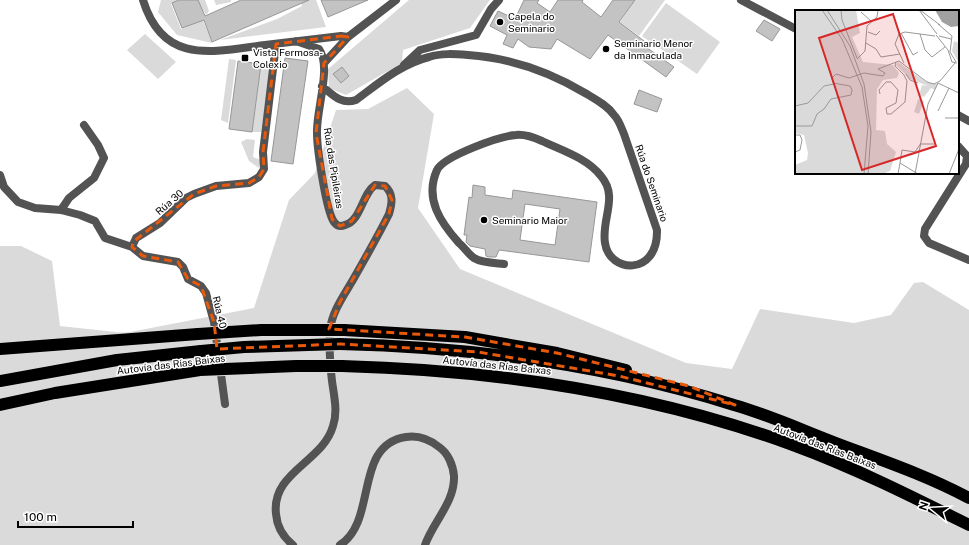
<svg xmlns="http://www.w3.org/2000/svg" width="969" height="545" font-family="'Public Sans',sans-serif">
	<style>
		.green { fill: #dadada }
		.building { fill: #c3c3c3; stroke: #979797; fill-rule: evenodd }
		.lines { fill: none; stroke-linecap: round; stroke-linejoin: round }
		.highway-casing { stroke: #dbdbdb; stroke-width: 14 }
		.minor { stroke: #535353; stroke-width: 8 }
		.highway { stroke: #000; stroke-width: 12 }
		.highway-bridge-casing { stroke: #dbdbdb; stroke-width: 14; stroke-linecap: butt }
		.highway-bridge { stroke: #000; stroke-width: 12 }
		.marked { fill: none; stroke: #e8590c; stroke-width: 3; stroke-dasharray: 8 5; stroke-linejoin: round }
		.poi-dot { fill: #000; stroke: #fff; stroke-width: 1.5 }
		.labels { text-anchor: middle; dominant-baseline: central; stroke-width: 3; stroke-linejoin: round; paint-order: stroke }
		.poi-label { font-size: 10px; fill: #000; stroke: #fff; text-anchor: start }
		.street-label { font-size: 10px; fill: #000; stroke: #fff }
		.inset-road { fill: none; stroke: #999; stroke-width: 1 }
		.view { fill: #d62828; fill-opacity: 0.15; stroke: #d62828; stroke-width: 2 }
		.inset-edge { fill: none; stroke: #000; stroke-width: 2 }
	</style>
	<rect width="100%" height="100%" fill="#fff"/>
	<path class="green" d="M 161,0 L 179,0 L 171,4 L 181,29 L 203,20 L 212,43 L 177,35 L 158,12 Z
		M 197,0 L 205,0 L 209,11 L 206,15 Z
		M 214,0 L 231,0 L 231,2 L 216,5 Z
		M 300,0 L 316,0 L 326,27 L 220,40 L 277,19 L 302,6 Z
		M 409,0 L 490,0 L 470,28 L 403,50 L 402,63 L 346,95 L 329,88 L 328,69 Z
		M 635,0 L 665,0 L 639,36 L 620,22 Z
		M 666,3 L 720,42 L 697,74 L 642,36 Z
		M 145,34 L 176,62 L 158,79 L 127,50 Z
		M 229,59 L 236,60 L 228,123 L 221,120 Z
		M 261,64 L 271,68 L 261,132 L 252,132 Z
		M 407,88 L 434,114 L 418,208 L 460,269 L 686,363 L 732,369 L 760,309 L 854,323 L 891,315 L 914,283 L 923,282 L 969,310 L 969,545 L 0,545 L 0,246 L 21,246 L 52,261 L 60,326 L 125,333 L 254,308 L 289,200 L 315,173 L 336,110 L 368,109 Z
		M 247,139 L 255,140 L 253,157 L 261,160 L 259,168 L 249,161 L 241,142 Z"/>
	<path class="building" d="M 179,0 L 198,0 L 205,16 L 241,0 L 309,0 L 212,42 L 204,20 L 182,28 L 172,3 Z
		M 321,0 L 368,0 L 328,17 Z
		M 524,0 L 539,0 L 537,3 L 550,12 L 558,0 L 583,0 L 582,2 L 601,17 L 613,0 L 635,0 L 619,22 L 648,44 L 646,47 L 674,67 L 666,77 L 608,35 L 590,59 L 557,39 L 551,49 L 529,47 L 518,39 L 513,48 L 503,44 L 507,35 L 490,26 L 498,11 L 515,19 Z
		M 764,20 L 780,29 L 772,41 L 756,31 Z
		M 285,58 L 308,61 L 293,164 L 271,161 Z
		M 238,61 L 261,64 L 252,132 L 229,129 Z
		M 342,67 L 349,76 L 341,83 L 333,74 Z
		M 639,90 L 662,99 L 657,112 L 634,104 Z
		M 473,185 L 485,187 L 485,195 L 512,199 L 513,190 L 597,202 L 589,262 L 499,250 L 496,257 L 489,257 L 486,256 L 485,249 L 470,246 L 466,242 L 467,235 L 464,235 L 469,197 L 472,198 ZM 525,204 L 560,209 L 555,245 L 520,240 Z"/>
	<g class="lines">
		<defs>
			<path id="highway" d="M 344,330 L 465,337 L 557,353 L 626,370
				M 340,344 C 473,347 607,365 734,405 C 769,415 802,430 836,443 C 881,460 926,475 969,498
				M 0,349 L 198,334
				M 342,366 C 495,370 648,392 793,445 C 853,467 911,496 969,525
				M 0,381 L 117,360 L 201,351
				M 0,405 L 55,393 L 200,370"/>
		</defs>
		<use href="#highway" class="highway-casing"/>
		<path class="minor" d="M 143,0 C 163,65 212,52 265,45 C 290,42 316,39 341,36 L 348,37
			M 741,0 L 796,29
			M 324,63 L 348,37 L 396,0
			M 404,65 L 420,50 L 476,35 L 491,9 L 499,0
			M 322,86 C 333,95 341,105 356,100 C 379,83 401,64 429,57 C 441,53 455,54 468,55 C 511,58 548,71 585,93 C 595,99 607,105 614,115 C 619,120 621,127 624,134 L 657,230 C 658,277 609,273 605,243 C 601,219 619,197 601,176 C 587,158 561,150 542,141 C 533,137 525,134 516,135 C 500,136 444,156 437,170 C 424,199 441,223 459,243 C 464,247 469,255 474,258 C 482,263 495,263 504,264
			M 958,115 L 969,121
			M 958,146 L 967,156 L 966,164 L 925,229 L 924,236 L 929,243 L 969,260
			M 0,175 L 4,187 L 18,202 L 35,208 L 61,210 L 80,215 L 95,221 L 105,238 L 132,247 L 143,256 L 178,262 L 183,267 L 188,279 L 201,286 L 206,293 L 214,322 L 225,404
			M 61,210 L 69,198 L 94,178 L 104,158 L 98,145 L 84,125
			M 132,247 L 136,238 L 160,223 L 186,198 L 194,194 L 216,186 L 249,183 L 259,177 L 264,169 L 263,152 L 276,44
			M 293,545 C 283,537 277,527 276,514 C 271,472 323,462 333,426 C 338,412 334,396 332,381 C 330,364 329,347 330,330 C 332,311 345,294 354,278 C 366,257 378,236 389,214 C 392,204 394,194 385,186 L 375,185 C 362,194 361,221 345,225 C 340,227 337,226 334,222 C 326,211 317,148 317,133 C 316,110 332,67 319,49 L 296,41
			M 340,545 C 378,521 353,445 406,437 C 419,435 429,439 439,447 C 448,453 453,465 454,476 C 455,502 433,522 425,545"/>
		<use href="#highway" class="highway"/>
		<defs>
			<path id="highway-bridge" d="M 198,334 L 261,330 L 344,330
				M 201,351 L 244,347 L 340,344
				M 200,370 L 296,366 L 342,366"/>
		</defs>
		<use href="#highway-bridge" class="highway-bridge-casing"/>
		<use href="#highway-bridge" class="highway-bridge"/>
	</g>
	<path class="marked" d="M 341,36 L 348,37 L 324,63 L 316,133 L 332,219 L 340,226 L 352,221 L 375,185 L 385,186 L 392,200 L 389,214 L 340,302 L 329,329 L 465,337 L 557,353 L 689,386 L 735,405 L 619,376 L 478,352 L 340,344 L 217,349 L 214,322 L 201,286 L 188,279 L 178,262 L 143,256 L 132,247 L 133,242 L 194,194 L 216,186 L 249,183 L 259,177 L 264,169 L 263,152 L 276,44 Z"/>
	<g class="poi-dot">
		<circle cx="500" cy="22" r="4"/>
		<circle cx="606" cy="49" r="4"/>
		<rect x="241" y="54" width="8" height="8" rx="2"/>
		<circle cx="484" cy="220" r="4"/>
	</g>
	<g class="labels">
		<g class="poi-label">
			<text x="508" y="16">Capela do<tspan x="508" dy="12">Seminario</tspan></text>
			<text x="614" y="43">Seminario Menor<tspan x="614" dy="12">da Inmaculada</tspan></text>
			<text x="253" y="52">Vista Fermosa-<tspan x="253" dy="12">Colexio</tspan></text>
			<text x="492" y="220">Seminario Maior</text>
		</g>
		<g class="street-label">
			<text transform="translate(334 168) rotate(81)">Rúa das Pipileiras</text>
			<text transform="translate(652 183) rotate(71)">Rúa do Seminario</text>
			<text transform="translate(169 202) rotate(-41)">Rúa 30</text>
			<text transform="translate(220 312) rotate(77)">Rúa 40</text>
			<text transform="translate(171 364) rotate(-7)">Autovía das Rías Baixas</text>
			<text transform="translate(497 365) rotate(6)">Autovía das Rías Baixas</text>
			<text transform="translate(825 446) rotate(21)">Autovía das Rías Baixas</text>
		</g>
	</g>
	<g transform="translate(795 10)">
		<rect width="164" height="164" fill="#fff"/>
		<path d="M 0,0 L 61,0 L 65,23 L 57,27 L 68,52 L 98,55 L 104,63 L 102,68 L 88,70 L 82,79 L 81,120 L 90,121 L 92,134 L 101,142 L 95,161 L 87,164 L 0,164 L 0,155 L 12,150 L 13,143 L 9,125 L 0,123 ZM 159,31 L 164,33 L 164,53 L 157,41 ZM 103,52 L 131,72 L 143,74 L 140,80 L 136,78 L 129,87 L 124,85 L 127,75 L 133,76 L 115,69 L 101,55 ZM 123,89 L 129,91 L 124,104 L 119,102 Z" fill="#dadada"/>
		<path d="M 140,0 L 164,0 L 164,16 L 156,17 L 147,12 Z" fill="#a1a1a1"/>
		<path class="inset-road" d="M 27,0 L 47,29 L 67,77 L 73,116 L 69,164M 32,0 L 55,36 L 69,74 L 76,122 L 73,164M 46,0 L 47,10 L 62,48M 85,0 L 98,0M 124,0 L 142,24M 125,0 L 145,15M 66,2 L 76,11M 143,14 L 157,26 L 155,42 L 161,52M 73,22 L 81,25 L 85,21M 106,23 L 118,45 L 123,42M 125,24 L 130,40 L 137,47 L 150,37M 141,25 L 153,40 L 157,52 L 162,53M 144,26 L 156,29M 71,33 L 81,39 L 86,47 L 105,44M 62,49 L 70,41 L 72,16 L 82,7 L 83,0M 109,53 L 100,34 L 104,24 L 110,22 L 140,26M 111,64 L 115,70 L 123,73M 85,84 L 84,80 L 91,72 L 96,72 L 103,80 L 101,93 L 91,98 L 92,104 L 96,104 L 110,92 L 112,71 L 109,65 L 100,56 L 101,52M 0,96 L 13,93 L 29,76 L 39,74M 143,101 L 154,78M 150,108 L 164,108M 0,116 L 17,116 L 22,104 L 29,99 L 36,89 L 56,85 L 57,80 L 55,76 L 38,73 L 37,68 L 41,64 L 54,68 L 69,63 L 88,66 L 90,63 L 83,59 L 104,51 L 132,72 L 139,74 L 145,71 L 160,53M 0,125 L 5,125 L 7,130 L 5,140 L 0,142M 126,134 L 139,134M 105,153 L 107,140 L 120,142 L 126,133M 103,164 L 105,153 L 123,164M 120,164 L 133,94 L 143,73 L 164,83M 154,164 L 164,139"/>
		<path class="view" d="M 98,4 L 141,136 L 67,160 L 24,28 Z"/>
		<rect width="164" height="164" class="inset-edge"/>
	</g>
	<g transform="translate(933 509) rotate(288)" stroke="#ffffff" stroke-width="3" paint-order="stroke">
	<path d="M0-3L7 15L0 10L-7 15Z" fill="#000000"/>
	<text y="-6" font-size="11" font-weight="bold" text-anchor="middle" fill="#000000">N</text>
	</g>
	<path d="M18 521v6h115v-6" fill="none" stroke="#000000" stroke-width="2"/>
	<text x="24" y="521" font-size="12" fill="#000000" stroke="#ffffff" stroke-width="3" paint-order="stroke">100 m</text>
</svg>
